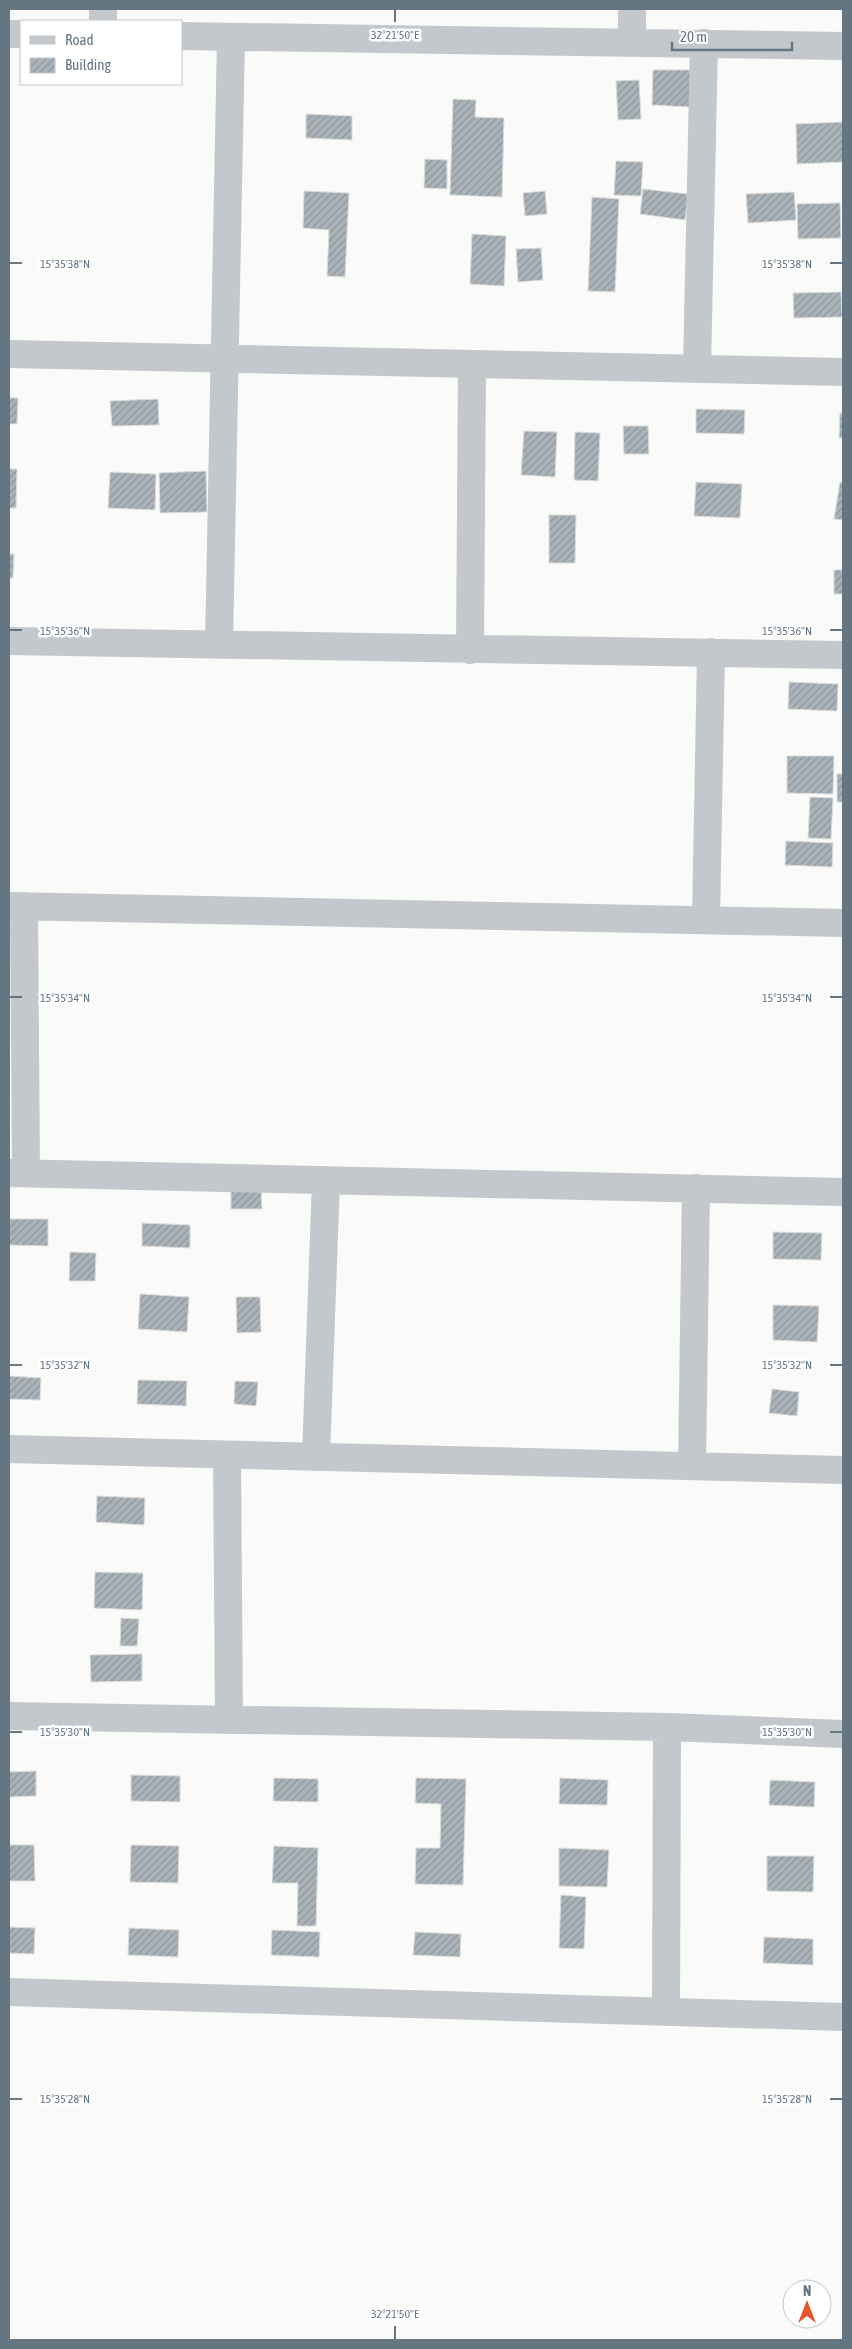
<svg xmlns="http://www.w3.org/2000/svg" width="852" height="2349" font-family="'Asap Condensed',sans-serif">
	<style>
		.building { fill: url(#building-hatch); stroke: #dcdcda }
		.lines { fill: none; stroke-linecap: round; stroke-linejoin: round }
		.street { stroke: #c3c8cc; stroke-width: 28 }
		.ticks { fill: none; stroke: #657683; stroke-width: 2 }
		.ticks-label { font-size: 12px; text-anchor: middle; fill: #657683; stroke: #fff; stroke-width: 5; stroke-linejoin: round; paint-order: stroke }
	</style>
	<defs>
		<pattern id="building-hatch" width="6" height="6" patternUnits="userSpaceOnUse" patternTransform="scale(1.25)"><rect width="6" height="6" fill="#aab3b9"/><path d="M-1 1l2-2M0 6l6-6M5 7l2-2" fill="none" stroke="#8e969c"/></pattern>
	</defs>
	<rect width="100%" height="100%" fill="#fafaf8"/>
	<path class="building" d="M 653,70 L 691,70 L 690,107 L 652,105 Z
		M 639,80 L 641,119 L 618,120 L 616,81 Z
		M 453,99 L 476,100 L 475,117 L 504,118 L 502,197 L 450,195 Z
		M 306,114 L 352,116 L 352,140 L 306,138 Z
		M 843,122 L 843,162 L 797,164 L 796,124 Z
		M 425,159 L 447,160 L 447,189 L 424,188 Z
		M 616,161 L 643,162 L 641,196 L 614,195 Z
		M 643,189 L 688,194 L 685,220 L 640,214 Z
		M 304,191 L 349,193 L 345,277 L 327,276 L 329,230 L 303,228 Z
		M 545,191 L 547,214 L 525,216 L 523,193 Z
		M 794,192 L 796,220 L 748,223 L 746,194 Z
		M 592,197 L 619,199 L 615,292 L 588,291 Z
		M 840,203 L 841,238 L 798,239 L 797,204 Z
		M 472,234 L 506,236 L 504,286 L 470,284 Z
		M 541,248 L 543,280 L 518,282 L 516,249 Z
		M 841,292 L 842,317 L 794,318 L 793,293 Z
		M 9,398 L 18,398 L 17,424 L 9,424 Z
		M 158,399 L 159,425 L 112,426 L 110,401 Z
		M 696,409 L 745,410 L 744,434 L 696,433 Z
		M 840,413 L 843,413 L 843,438 L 839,438 Z
		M 623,426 L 648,426 L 649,454 L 624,454 Z
		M 524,431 L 557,432 L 555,477 L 521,475 Z
		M 575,432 L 600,433 L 598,481 L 574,480 Z
		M 9,469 L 17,469 L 16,508 L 9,508 Z
		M 206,471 L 207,512 L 160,513 L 159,473 Z
		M 110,472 L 156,474 L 155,510 L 108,508 Z
		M 696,482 L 742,484 L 740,518 L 694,516 Z
		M 840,482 L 843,483 L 843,520 L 834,519 Z
		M 549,515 L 576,515 L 575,563 L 549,563 Z
		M 9,554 L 14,554 L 13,578 L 9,578 Z
		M 834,570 L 843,570 L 843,594 L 834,594 Z
		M 789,682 L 838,684 L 837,711 L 788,709 Z
		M 787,756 L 834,756 L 833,794 L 787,793 Z
		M 837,774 L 843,774 L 843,802 L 837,802 Z
		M 810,797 L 833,798 L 831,839 L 808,838 Z
		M 786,841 L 833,843 L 832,867 L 785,865 Z
		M 231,1188 L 261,1188 L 262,1209 L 231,1209 Z
		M 9,1219 L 48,1219 L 48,1246 L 9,1245 Z
		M 142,1223 L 190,1225 L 190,1248 L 142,1246 Z
		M 773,1232 L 822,1233 L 821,1260 L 773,1259 Z
		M 70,1252 L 96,1253 L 95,1281 L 69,1281 Z
		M 140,1294 L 189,1297 L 187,1332 L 138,1329 Z
		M 236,1297 L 260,1297 L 261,1332 L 237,1333 Z
		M 773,1305 L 819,1306 L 817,1342 L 773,1340 Z
		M 9,1376 L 41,1378 L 40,1400 L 9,1399 Z
		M 138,1380 L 187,1381 L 186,1406 L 137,1404 Z
		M 235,1381 L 258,1382 L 256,1406 L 234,1404 Z
		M 772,1389 L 799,1392 L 797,1416 L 769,1413 Z
		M 97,1496 L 145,1498 L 144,1525 L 96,1522 Z
		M 95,1572 L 143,1573 L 142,1610 L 94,1608 Z
		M 121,1618 L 139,1619 L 137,1646 L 120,1646 Z
		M 142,1654 L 142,1681 L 91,1682 L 90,1655 Z
		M 36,1771 L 36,1796 L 9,1797 L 9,1772 Z
		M 131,1775 L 180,1776 L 180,1802 L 131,1801 Z
		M 274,1778 L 318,1779 L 318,1802 L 273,1801 Z
		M 416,1778 L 466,1779 L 463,1885 L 415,1884 L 416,1848 L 440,1848 L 441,1804 L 415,1803 Z
		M 560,1778 L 608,1780 L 607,1805 L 559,1804 Z
		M 770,1780 L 815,1782 L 814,1807 L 769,1805 Z
		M 9,1845 L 34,1845 L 35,1881 L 9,1881 Z
		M 131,1845 L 179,1846 L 178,1883 L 130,1882 Z
		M 274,1846 L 318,1848 L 316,1926 L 297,1926 L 298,1883 L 272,1883 Z
		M 559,1848 L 609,1850 L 607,1887 L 559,1886 Z
		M 767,1856 L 814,1856 L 813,1892 L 767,1891 Z
		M 561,1895 L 586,1897 L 584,1949 L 559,1948 Z
		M 9,1927 L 35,1928 L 34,1954 L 9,1953 Z
		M 129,1928 L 179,1930 L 178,1957 L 128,1955 Z
		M 272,1930 L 320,1932 L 319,1957 L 271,1955 Z
		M 415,1932 L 461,1934 L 460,1957 L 413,1955 Z
		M 764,1937 L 813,1939 L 813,1965 L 763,1963 Z"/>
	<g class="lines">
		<path class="street" d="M 103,21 L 103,9
			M 9,34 L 21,34
			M 181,36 L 843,46
			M 632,42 L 632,9
			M 9,354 L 843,372
			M 697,368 L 704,43
			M 9,641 L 843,655
			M 219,645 L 231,37
			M 470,650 L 472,364
			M 9,906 L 843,923
			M 24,906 L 26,1173
			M 706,920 L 711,652
			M 9,1173 L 843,1192
			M 9,1449 L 843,1470
			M 227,1455 L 229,1720
			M 316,1457 L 326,1180
			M 692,1466 L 696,1188
			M 9,1716 L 667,1727 L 843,1734
			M 9,1992 L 843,2017
			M 666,2012 L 667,1727"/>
	</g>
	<path class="ticks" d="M 395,10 L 395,22M 10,263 L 22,263M 830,263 L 842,263M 10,630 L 22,630M 830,630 L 842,630M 10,997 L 22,997M 830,997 L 842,997M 10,1365 L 22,1365M 830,1365 L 842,1365M 10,1732 L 22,1732M 830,1732 L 842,1732M 10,2099 L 22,2099M 830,2099 L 842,2099M 395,2326 L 395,2339"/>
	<g class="ticks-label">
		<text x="395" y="39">32°21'50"E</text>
		<text x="65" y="268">15°35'38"N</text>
		<text x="787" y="268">15°35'38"N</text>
		<text x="65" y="635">15°35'36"N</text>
		<text x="787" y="635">15°35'36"N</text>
		<text x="65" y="1002">15°35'34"N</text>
		<text x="787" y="1002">15°35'34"N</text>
		<text x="65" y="1369">15°35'32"N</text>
		<text x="787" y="1369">15°35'32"N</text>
		<text x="65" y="1736">15°35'30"N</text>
		<text x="787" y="1736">15°35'30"N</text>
		<text x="65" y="2103">15°35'28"N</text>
		<text x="787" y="2103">15°35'28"N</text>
		<text x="395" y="2318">32°21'50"E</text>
	</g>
	<rect width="852" height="2349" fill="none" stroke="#657683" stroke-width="20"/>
	<rect x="20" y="20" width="162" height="65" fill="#ffffff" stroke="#c1c8cd"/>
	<rect x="30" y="36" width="25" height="8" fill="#c3c8cc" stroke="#c1c8cd"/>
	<text x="65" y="45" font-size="15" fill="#657683">Road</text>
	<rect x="30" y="58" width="25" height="15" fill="url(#building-hatch)" stroke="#c1c8cd"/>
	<text x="65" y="70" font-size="15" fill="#657683">Building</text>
	<g transform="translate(807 2304)"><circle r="24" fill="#ffffff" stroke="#c1c8cd"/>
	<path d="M0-4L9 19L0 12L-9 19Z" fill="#e4572e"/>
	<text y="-8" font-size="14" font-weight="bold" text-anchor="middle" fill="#657683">N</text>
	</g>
	<path d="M672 42v8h120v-8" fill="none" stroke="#657683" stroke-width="2.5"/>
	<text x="680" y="42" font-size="15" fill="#657683" stroke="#ffffff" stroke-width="4" paint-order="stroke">20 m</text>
</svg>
